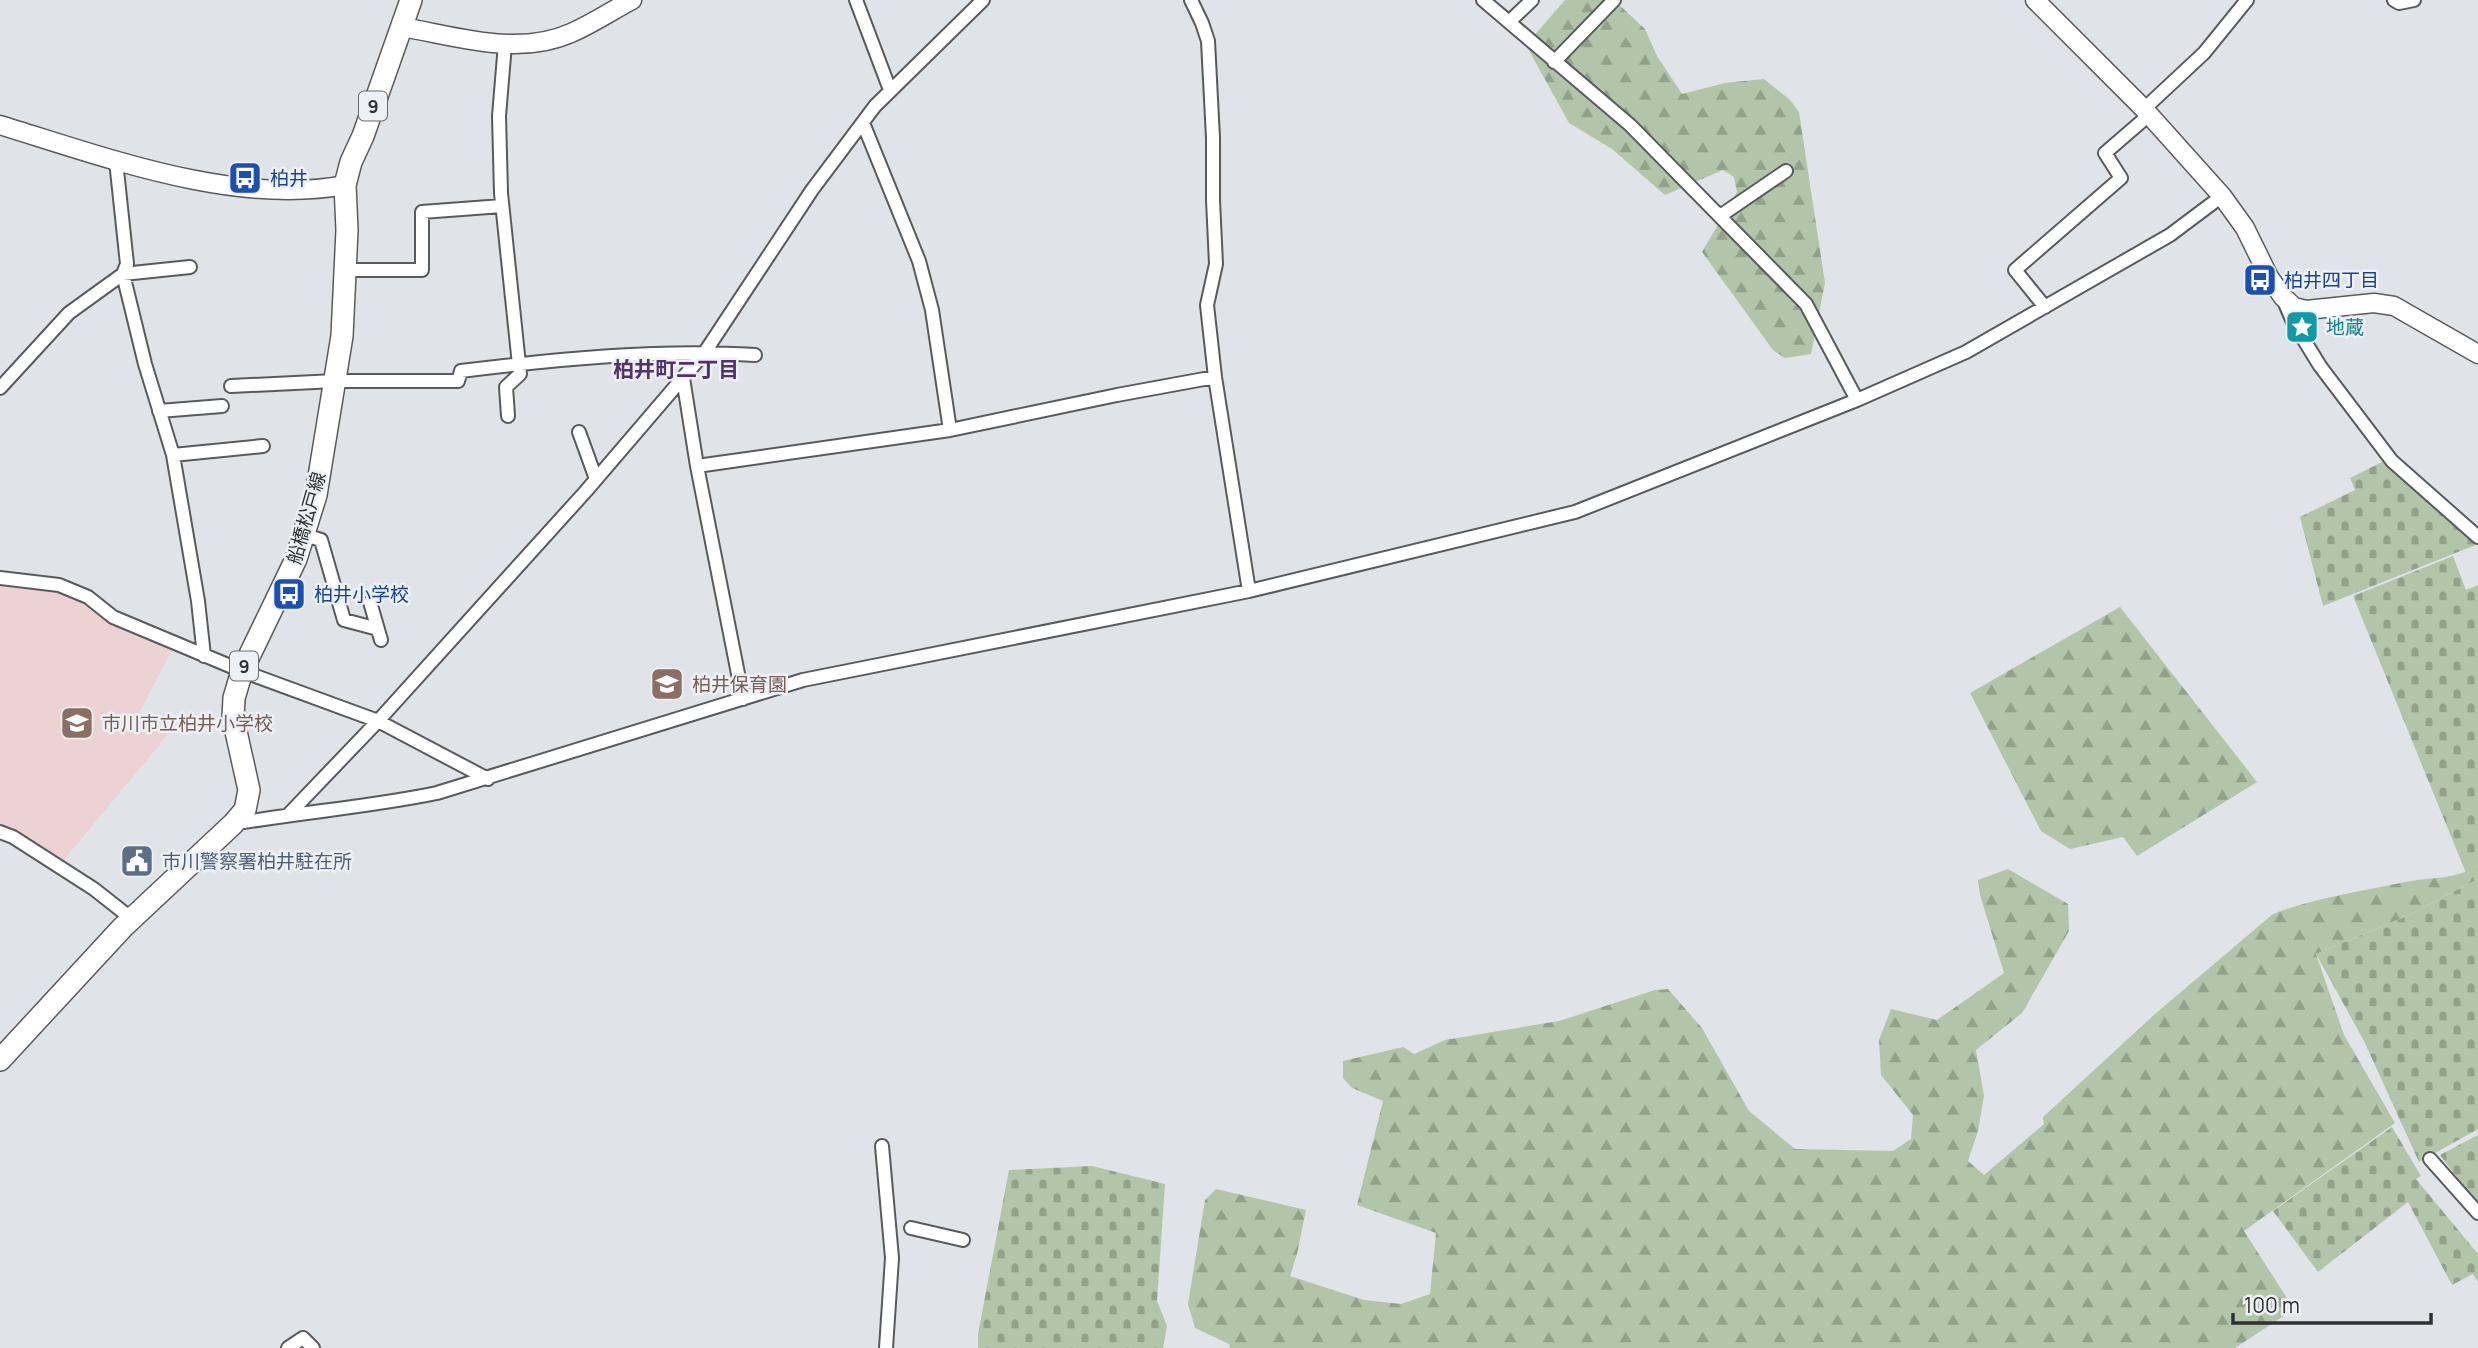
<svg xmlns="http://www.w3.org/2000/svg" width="2478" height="1348" font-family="Manrope,'Noto Sans JP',sans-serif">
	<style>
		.education { fill: #ecd2d3 }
		.forest { fill: url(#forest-firs) }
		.cemetery { fill: url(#cemetery-stones) }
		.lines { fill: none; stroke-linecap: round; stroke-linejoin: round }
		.street-casing { stroke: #585b5e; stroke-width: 16 }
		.secondary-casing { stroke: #585b5e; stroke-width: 21 }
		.primary-casing { stroke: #585b5e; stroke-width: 24 }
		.street { stroke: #fff; stroke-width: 12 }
		.secondary { stroke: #fff; stroke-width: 18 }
		.primary { stroke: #fff; stroke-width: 21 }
		.labels { text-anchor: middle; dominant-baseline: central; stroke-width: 5; stroke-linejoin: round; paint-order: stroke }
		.shield { fill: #edf0f5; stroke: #686a6c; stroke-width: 2 }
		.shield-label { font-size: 18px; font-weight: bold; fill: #2f3132 }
		.transit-label { font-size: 19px; fill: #164399; stroke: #edf0f5; text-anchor: start }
		.culture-label { font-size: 19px; fill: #0d838f; stroke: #edf0f5; text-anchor: start }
		.street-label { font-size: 19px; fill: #2f3132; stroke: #edf0f5 }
		.education-label { font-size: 19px; fill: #785e54; stroke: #edf0f5; text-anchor: start }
		.service-label { font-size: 19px; fill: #4e5e75; stroke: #edf0f5; text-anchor: start }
		.neighbourhood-label { font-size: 21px; font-weight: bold; fill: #52326c; stroke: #edf0f5 }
	</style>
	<defs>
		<pattern id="forest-firs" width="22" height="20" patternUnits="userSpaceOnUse" patternTransform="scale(1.75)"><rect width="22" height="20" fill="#b3c5a8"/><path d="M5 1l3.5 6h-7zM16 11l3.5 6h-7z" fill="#92a189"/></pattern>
		<pattern id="cemetery-stones" width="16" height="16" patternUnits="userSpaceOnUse" patternTransform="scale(1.75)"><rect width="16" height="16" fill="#b3c5a8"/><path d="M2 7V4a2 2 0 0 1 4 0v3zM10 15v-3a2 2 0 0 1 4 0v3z" fill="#92a189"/></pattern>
	</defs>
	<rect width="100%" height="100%" fill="#e0e3e7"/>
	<path class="education" d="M 0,583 L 52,589 L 80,601 L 107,618 L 173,648 L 139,713 L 170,732 L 61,863 L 0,827 Z"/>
	<path class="forest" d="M 1565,0 L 1614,0 L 1645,29 L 1657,56 L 1682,94 L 1725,83 L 1764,79 L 1790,100 L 1799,112 L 1825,283 L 1811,354 L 1785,358 L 1773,350 L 1702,252 L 1737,192 L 1734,177 L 1723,170 L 1665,195 L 1612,149 L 1569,123 L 1526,45 Z
		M 2120,607 L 2257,782 L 2137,856 L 2123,837 L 2070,849 L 2041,831 L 1970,693 Z
		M 2478,865 L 2478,879 L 2407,916 L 2316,954 L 2344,1035 L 2395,1123 L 2244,1231 L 2294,1309 L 2235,1348 L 1230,1348 L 1229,1344 L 1195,1328 L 1188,1304 L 1205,1200 L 1216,1189 L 1306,1210 L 1297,1254 L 1290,1276 L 1364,1300 L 1401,1304 L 1430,1294 L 1436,1233 L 1357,1205 L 1383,1101 L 1352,1088 L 1343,1078 L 1343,1061 L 1403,1047 L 1414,1054 L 1445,1040 L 1559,1021 L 1655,990 L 1668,989 L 1702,1028 L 1749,1111 L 1795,1149 L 1893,1151 L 1911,1139 L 1913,1115 L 1881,1075 L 1879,1040 L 1891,1009 L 1937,1020 L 2004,973 L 1980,895 L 1978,880 L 2008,869 L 2068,904 L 2069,931 L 2022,1013 L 1976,1050 L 1984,1096 L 1978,1131 L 1968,1161 L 1984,1175 L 2044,1124 L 2043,1117 L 2155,1014 L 2273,914 C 2315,898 2362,891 2405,882 C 2430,877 2457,880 2478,865 Z"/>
	<path class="cemetery" d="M 2384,461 L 2478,544 L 2323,606 L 2300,517 L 2355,490 L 2350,478 Z
		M 2453,556 L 2466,590 L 2478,585 L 2478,865 L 2466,873 L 2353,596 Z
		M 2478,879 L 2478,1129 L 2419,1162 L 2364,1041 L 2316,954 L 2407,916 Z
		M 2392,1127 L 2421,1176 L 2416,1179 L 2478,1254 L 2478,1282 L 2473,1274 L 2452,1285 L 2408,1202 L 2318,1272 L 2273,1211 Z
		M 2478,1135 L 2478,1205 L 2440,1155 Z
		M 1092,1166 L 1165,1184 L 1157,1301 L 1167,1326 L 1163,1348 L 978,1348 L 978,1334 L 1009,1170 Z"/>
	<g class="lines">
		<defs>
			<path id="street" d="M 856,0 L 890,90
				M 1191,0 L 1202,23 L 1208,41 L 1213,138 L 1213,200 L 1216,264 L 1207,305 L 1215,377 L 1249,591
				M 1483,0 L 1630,125 L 1806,304 L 1857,400
				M 2394,0 L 2399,3 L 2414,0
				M 1510,21 L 1532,0
				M 505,44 L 499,116 L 501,193 L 520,374 L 506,387 L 508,416
				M 1554,62 L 1614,0
				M 2144,109 L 2204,53 L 2247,0
				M 1720,216 L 1786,171
				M 190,267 L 123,274 L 145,364 L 173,455 L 198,601 L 204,656
				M 345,270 L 422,270 L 422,212 L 502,206
				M 2284,301 L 2293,322 L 2320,366 L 2392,461 L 2478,537
				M 2045,307 L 2015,270 L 2121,178 L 2105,153 L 2149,115
				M 683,378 L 697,466 L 743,699
				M 231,386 L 335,381 L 458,381 L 461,371 C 557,359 659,349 755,355
				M 0,388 L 69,313 L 123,274 L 127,264 L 116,161
				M 159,411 L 222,406
				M 950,430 L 1117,395 L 1215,377
				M 579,432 L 596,479
				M 173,455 L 263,446
				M 697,466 L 950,430 L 932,310 L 919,261 L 863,123
				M 305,535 L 321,540 L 344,620 L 378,629
				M 0,578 L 59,585 L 88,597 L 113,617 L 242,671 L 378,721 L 488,779
				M 370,602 L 381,640
				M 289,814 L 378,721 L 586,491 L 705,352 L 812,190 L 875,106 L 983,0
				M 233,824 C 301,812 370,807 437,793 L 803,680 L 1249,591 L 1575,512 L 1857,400 L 1966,352 L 2170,235 L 2222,196
				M 0,832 L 13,837 L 94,889 L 132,919
				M 882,1146 L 892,1258 L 886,1348
				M 2430,1159 L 2478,1213
				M 911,1228 L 963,1240
				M 288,1348 L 303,1338 L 313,1348"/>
			<path id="secondary" d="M 2035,0 L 2144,109 L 2222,196 L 2245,228 L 2269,277 L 2283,297 L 2294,307 L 2306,310 L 2374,303 L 2394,306 L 2478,354
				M 402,27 C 456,36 517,57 571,33 C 592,24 611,11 632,0
				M 0,125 C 105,157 235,206 345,185"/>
			<path id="primary" d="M 0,1060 L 123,927 L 233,824 L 245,810 L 249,790 L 233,718 L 234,698 L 242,671 L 296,559 L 316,495 L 342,336 L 347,230 L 345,185 L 351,162 L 363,136 L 411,0"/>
		</defs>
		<use href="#street" class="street-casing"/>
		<use href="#secondary" class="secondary-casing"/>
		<use href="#primary" class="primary-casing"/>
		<use href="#street" class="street"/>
		<use href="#secondary" class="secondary"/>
		<use href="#primary" class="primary"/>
	</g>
	<defs>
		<symbol id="bus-square" viewBox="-11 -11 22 22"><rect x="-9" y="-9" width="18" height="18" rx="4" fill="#1a4fb4" stroke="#edf0f5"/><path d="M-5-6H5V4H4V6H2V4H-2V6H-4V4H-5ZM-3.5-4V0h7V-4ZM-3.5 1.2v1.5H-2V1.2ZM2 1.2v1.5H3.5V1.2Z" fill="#fff"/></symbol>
		<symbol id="sight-square" viewBox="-11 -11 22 22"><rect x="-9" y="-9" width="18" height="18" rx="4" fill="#0f9aa8" stroke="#edf0f5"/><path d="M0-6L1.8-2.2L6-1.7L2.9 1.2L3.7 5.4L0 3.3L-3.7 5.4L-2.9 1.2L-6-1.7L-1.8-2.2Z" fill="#fff"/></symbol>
		<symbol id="school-square" viewBox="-11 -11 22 22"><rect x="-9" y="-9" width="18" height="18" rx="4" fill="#8d6e63" stroke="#edf0f5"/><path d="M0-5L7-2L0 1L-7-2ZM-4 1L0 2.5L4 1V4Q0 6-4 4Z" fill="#fff"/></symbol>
		<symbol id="civic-square" viewBox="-11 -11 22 22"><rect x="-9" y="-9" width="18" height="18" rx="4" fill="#5c6f8a" stroke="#edf0f5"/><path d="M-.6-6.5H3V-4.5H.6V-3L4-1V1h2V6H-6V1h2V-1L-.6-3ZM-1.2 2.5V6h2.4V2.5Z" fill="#fff"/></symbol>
	</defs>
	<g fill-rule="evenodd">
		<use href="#bus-square" x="226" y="159" width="38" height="38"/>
		<use href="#bus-square" x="2241" y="261" width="38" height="38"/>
		<use href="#sight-square" x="2283" y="308" width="38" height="38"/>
		<use href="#bus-square" x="270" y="575" width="38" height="38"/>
		<use href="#school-square" x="648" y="665" width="38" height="38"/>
		<use href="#school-square" x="58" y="704" width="38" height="38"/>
		<use href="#civic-square" x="118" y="842" width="38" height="38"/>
	</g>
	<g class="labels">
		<g class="shield">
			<rect x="359" y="91.5" width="28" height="29" rx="5"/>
			<rect x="230" y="651.5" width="28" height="29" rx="5"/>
		</g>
		<g class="shield-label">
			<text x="373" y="106">9</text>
			<text x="244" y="666">9</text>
		</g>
		<g class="transit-label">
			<text x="270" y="178">柏井</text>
			<text x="2284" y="280">柏井四丁目</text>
			<text x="314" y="594">柏井小学校</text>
		</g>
		<g class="culture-label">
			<text x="2326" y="327">地蔵</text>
		</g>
		<g class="street-label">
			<text transform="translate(306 518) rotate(-74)">船橋松戸線</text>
		</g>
		<g class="education-label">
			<text x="692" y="684">柏井保育園</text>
			<text x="102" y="723">市川市立柏井小学校</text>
		</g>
		<g class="service-label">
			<text x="162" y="861">市川警察署柏井駐在所</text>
		</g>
		<g class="neighbourhood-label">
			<text x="676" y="369">柏井町二丁目</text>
		</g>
	</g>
	<path d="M2233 1313v10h198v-10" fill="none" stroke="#2f3132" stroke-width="3.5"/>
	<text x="2244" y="1313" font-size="21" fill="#2f3132" stroke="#edf0f5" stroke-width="5" paint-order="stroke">100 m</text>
</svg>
